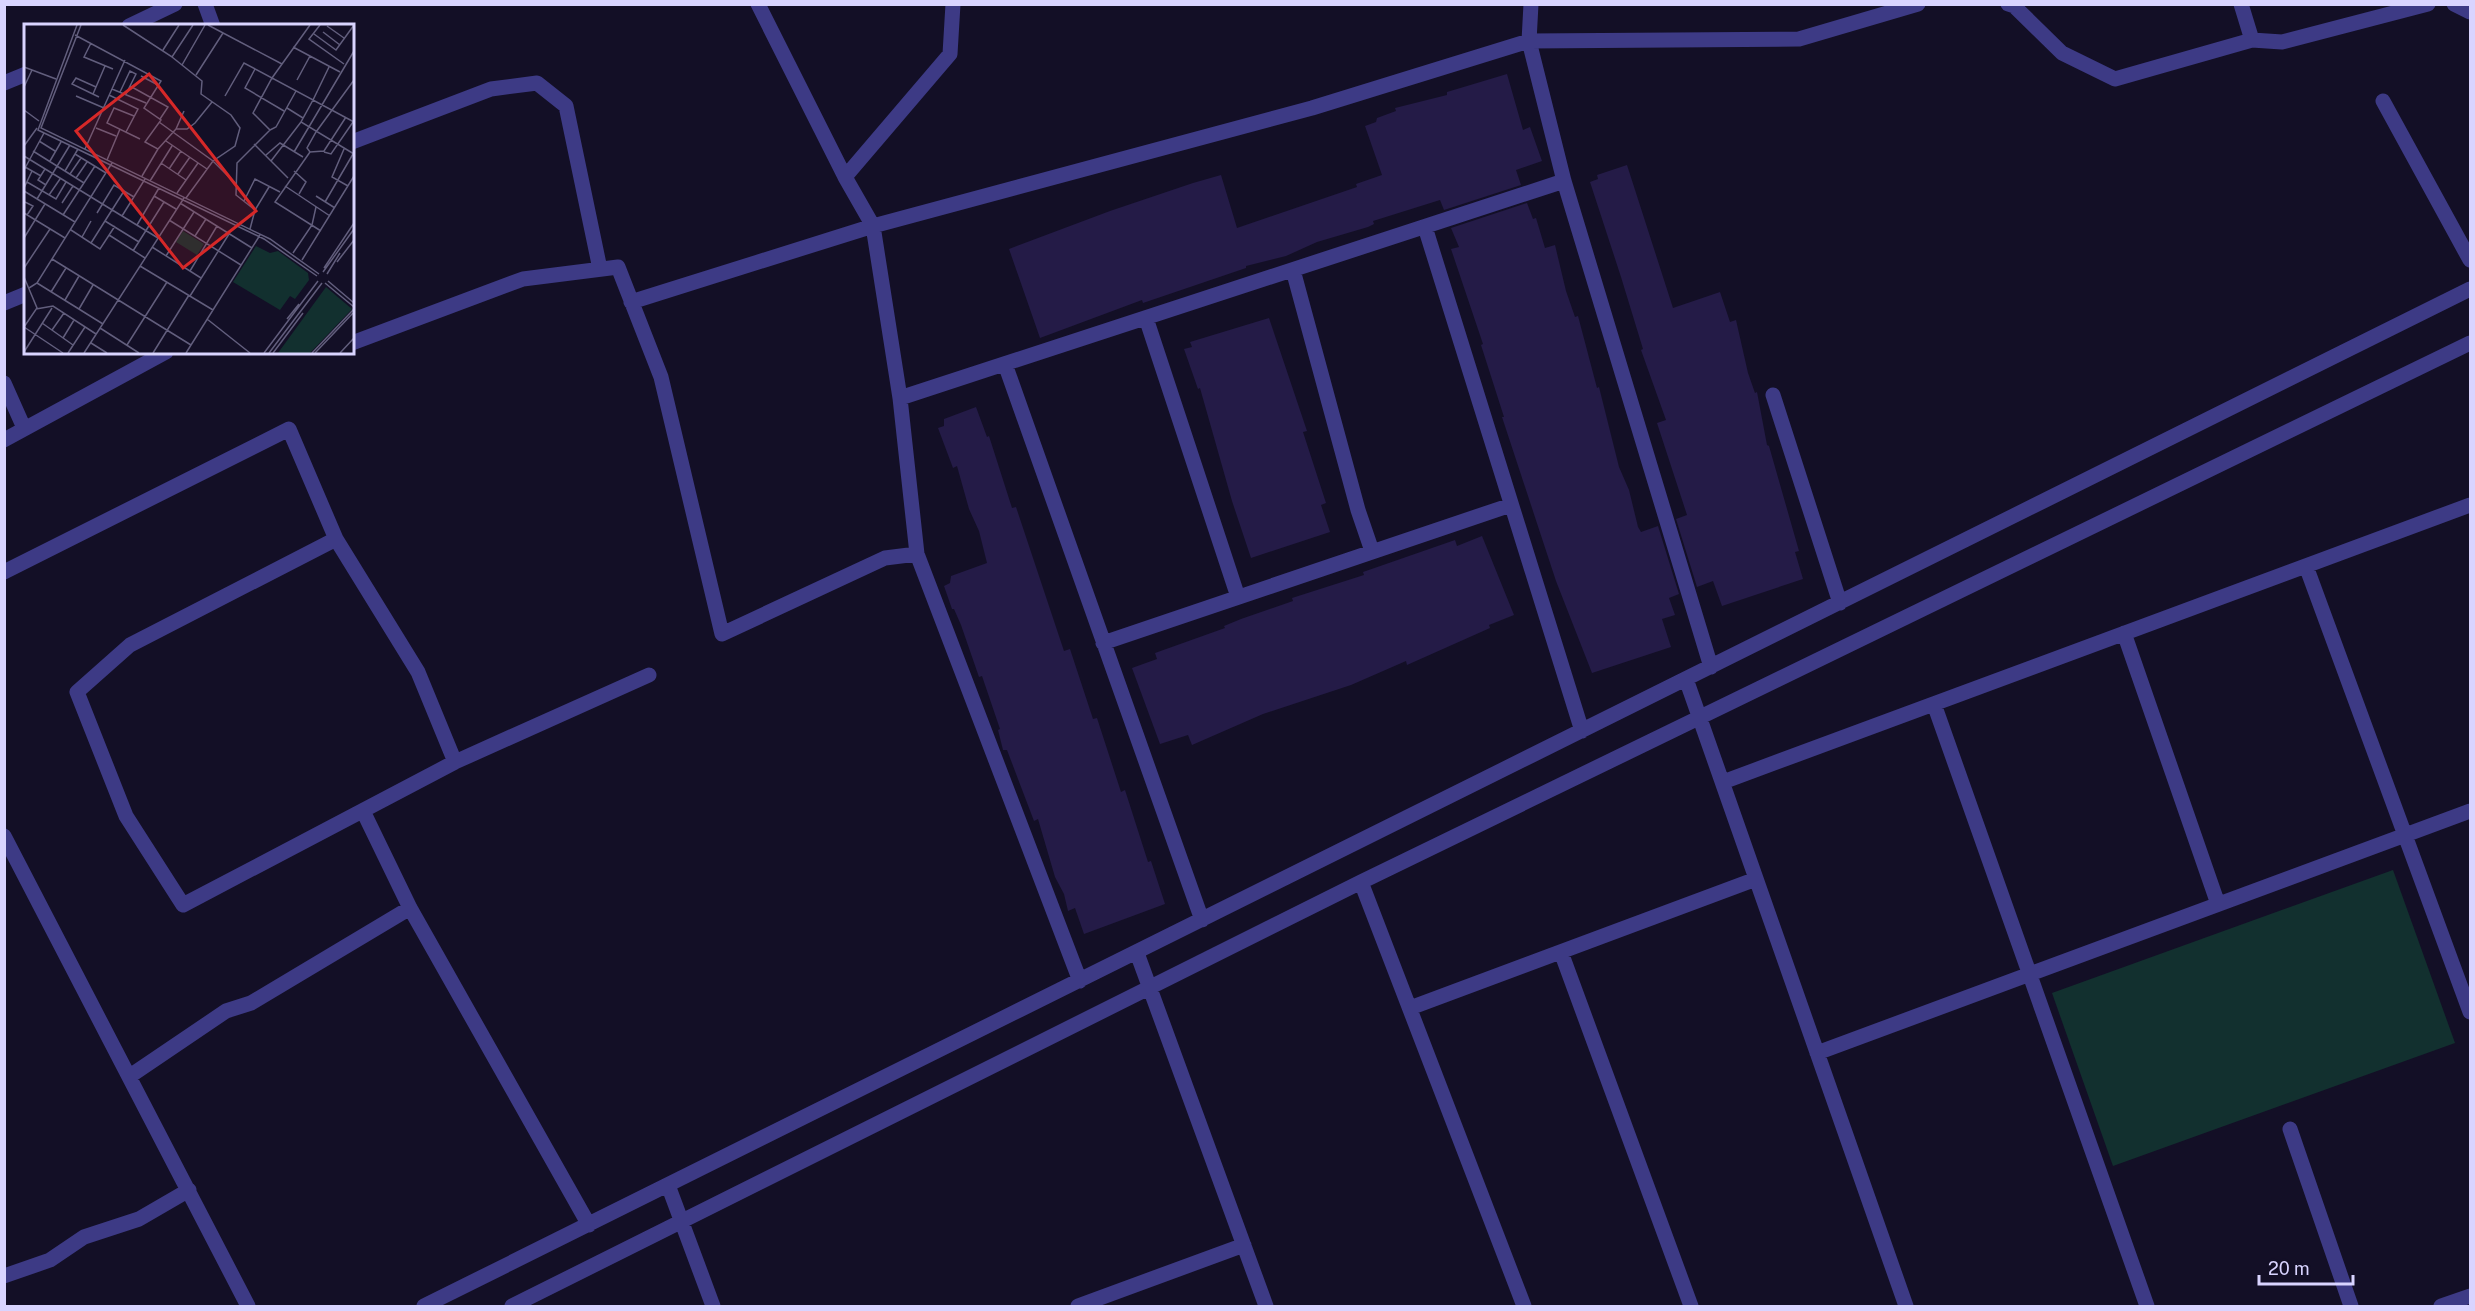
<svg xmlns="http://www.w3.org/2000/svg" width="2475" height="1311" font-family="'Public Sans',sans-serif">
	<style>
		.green { fill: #12302f }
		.building { fill: #241b47 }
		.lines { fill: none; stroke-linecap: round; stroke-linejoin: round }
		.minor { stroke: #3d3a85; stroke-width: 15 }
		.inset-road { fill: none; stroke: #625e7d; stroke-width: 1.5 }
		.view { fill: #d62828; fill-opacity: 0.15; stroke: #d62828; stroke-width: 3 }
		.inset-edge { fill: none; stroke: #d9d4ff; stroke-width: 3 }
	</style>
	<rect width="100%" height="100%" fill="#130f26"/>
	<path class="green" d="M 2393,870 L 2455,1043 L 2113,1166 L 2052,993 Z"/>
	<path class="building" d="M 1507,74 L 1523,130 L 1530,127 L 1542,161 L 1516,170 L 1521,185 L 1444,210 L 1440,200 L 1373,221 L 1374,224 L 1368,227 L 1317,242 L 1286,256 L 1246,266 L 1246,268 L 1143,303 L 1142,300 L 1040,338 L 1009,249 L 1110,211 L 1193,183 L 1221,175 L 1237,228 L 1357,187 L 1356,184 L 1382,175 L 1365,126 L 1376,122 L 1377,118 L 1396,111 L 1395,108 L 1447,95 L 1447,92 Z
		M 1627,165 L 1673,308 L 1720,292 L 1730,322 L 1736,320 L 1748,373 L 1755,393 L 1757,392 L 1767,445 L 1769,446 L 1799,551 L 1795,552 L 1803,579 L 1722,606 L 1713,581 L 1697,587 L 1676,519 L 1687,515 L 1657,423 L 1666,420 L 1641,350 L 1643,349 L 1621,277 L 1590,182 L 1598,179 L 1597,175 Z
		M 1527,203 L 1533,219 L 1536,218 L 1545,248 L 1555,245 L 1566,291 L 1575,317 L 1578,316 L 1597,388 L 1599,387 L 1619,467 L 1629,490 L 1638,527 L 1641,532 L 1658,526 L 1679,594 L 1669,598 L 1675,615 L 1662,619 L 1671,647 L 1592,673 L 1556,581 L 1502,417 L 1504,417 L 1481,345 L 1483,344 L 1451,249 L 1459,247 L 1451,228 Z
		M 1269,318 L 1307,431 L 1303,432 L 1326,503 L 1321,505 L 1330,532 L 1251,558 L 1232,501 L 1200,388 L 1198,389 L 1184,349 L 1192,347 L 1190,342 Z
		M 976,407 L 987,437 L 989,436 L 1012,508 L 1016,507 L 1064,651 L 1070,649 L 1093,719 L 1097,718 L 1121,792 L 1125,790 L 1148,862 L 1151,861 L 1165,904 L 1084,934 L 1075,908 L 1068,911 L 1064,894 L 1055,877 L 1038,819 L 1034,821 L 1007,750 L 1003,750 L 998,730 L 1000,729 L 982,676 L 979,677 L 961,625 L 954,609 L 952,609 L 944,586 L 950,583 L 951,576 L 987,563 L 979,531 L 969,509 L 957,466 L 953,468 L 938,428 L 944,426 L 944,419 Z
		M 1482,536 L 1514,615 L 1489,625 L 1490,628 L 1407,665 L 1406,661 L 1351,685 L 1263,714 L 1192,745 L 1188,735 L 1160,744 L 1132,668 L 1157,659 L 1155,653 L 1225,628 L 1224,626 L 1241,619 L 1293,601 L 1292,598 L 1364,575 L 1363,572 L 1455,540 L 1457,546 Z"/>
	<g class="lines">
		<path class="minor" d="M 205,4 L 213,26
			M 758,4 L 845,177
			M 1531,4 L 1529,41 L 1564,181 L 1711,667
			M 2008,4 L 2014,6 L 2062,53 L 2115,79 L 2252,40 L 2282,42 L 2428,4
			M 2241,4 L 2252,40
			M 2454,4 L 2470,12
			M 129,26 L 175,4
			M 4,83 L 26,74
			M 2383,101 L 2470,260
			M 352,142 L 491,89 L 537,83 L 566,106 L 600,269
			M 1425,227 L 1582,731
			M 1293,270 L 1358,510 L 1372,551
			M 631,302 L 873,226 L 1312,108 L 1529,41 L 1799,39 L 1918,4
			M 4,303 L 26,294
			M 1146,318 L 1238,597
			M 352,343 L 523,279 L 618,267 L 661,377 L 722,634 L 885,558 L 917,554 L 1080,981
			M 1005,364 L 1202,920
			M 4,383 L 24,428
			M 1773,395 L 1840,603
			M 900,398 L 1564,181
			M 4,440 L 166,352
			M 336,539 L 130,645 L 77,692 L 126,816 L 183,905 L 455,762 L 649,675
			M 917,554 L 900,398 L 873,226 L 845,177 L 950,54 L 953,4
			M 2306,566 L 2470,1012
			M 4,572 L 289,429 L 336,539 L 418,672 L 455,762
			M 2124,633 L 2218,904
			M 1103,643 L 1511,505
			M 1686,679 L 1906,1306
			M 1934,704 L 2147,1306
			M 1723,782 L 2470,505
			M 363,811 L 410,908 L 589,1225
			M 4,836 L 248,1306
			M 1361,882 L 1524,1306
			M 1561,952 L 1691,1306
			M 1137,953 L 1266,1306
			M 1410,1008 L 1756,879
			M 1817,1053 L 2470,811
			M 130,1076 L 226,1011 L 251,1003 L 410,908
			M 2290,1129 L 2351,1306
			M 668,1185 L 713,1306
			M 4,1276 L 50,1260 L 84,1237 L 139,1219 L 189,1190
			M 424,1306 L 2470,289
			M 512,1306 L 1361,882 L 2470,343
			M 1078,1306 L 1244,1245
			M 2441,1306 L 2470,1296"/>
	</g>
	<g transform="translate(24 24)">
		<rect width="330" height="330" fill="#130f26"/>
		<path d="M 159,207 L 180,220 L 173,231 L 152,218 ZM 232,222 L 246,229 L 254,227 L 284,249 L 285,256 L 271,275 L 266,272 L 256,286 L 209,258 ZM 302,263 L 328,285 L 286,329 L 254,329 Z" fill="#12302f"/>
		<path class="inset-road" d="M 53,1 L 14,106 L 240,215 L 293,252M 57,1 L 17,104 L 246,215 L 295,250M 99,1 L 148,33 L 169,1M 184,1 L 258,40M 296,1 L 285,15 L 320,40M 303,2 L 320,14M 299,8 L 316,21M 290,10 L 312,26 L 330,1M 51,11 L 137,57 L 120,84 L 137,96 L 121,118 L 134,125 L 118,152M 67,19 L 60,33 L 89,45M 269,23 L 316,48M 139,26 L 155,1M 148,33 L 178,57 L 177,70 L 207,91 L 216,104 L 211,122 L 189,137 L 162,174M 158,41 L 181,1M 0,43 L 32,55M 231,45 L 221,64 L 260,87M 172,51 L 199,9M 117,52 L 134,61M 273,56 L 286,32M 106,62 L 144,83 L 136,95M 0,63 L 8,46M 72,63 L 52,54 L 48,60 L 75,73M 88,65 L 122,79M 272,67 L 252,103 L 246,106 L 229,89 L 248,54 L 286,1M 96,68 L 106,47 L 112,50 L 102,70M 69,70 L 81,42M 85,71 L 114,85 L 102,108M 52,72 L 80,84M 201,72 L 220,39 L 289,76 L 305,43M 263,84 L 279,94M 0,86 L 15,97M 110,92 L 90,84 L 83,99 L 116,115M 322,93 L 300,127 L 286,128 L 283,124 L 292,108 L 330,56M 135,98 L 189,137 L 211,159M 330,98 L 289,76 L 277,98 L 330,130M 72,104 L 92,112M 152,105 L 160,87M 15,117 L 31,127M 142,117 L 183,145M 230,120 L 264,154M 0,122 L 13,104M 61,125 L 101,36M 134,125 L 152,105 L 163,105 L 171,99 L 188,78M 320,125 L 308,153 L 324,162M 9,127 L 60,159M 270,128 L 330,27M 286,128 L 251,178 L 297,207M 300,128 L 307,130 L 329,98M 51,130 L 82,149M 242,131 L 256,119 L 279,133M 0,132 L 134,214M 83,136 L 96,105M 26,137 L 37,118M 247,137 L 277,98M 137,139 L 162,156M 1,143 L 17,152M 21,145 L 14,156 L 22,161M 145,145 L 157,127M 0,146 L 20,109M 41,147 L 54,125M 270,147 L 282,158 L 275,170M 46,150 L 57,134M 154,150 L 166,133M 52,154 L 63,138M 126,157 L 148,122M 3,158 L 32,175 L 42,158M 261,162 L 306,192M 0,164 L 8,147M 0,167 L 51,198M 153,169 L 174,139M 25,171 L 36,155M 130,172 L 152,185M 292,172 L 311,184M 13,175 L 46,121M 220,177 L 231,155 L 256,168M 1,178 L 9,182 L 3,191M 301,178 L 329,130M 38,179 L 49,162M 156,179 L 228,224M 231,186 L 212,171 L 213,139 L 246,106M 0,189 L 41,214M 73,189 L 90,161 L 110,173M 39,191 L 71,142M 98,192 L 121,155M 145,196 L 217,241M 81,197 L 115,218M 113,201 L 135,164M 226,205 L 231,186 L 245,163M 47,206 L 76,225 L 91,202M 85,211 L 121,234M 171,212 L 182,195M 58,213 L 67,197M 0,214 L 21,180M 67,219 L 100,167M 128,223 L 177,254M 109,227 L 140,178M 269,229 L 288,201 L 292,183M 142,232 L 170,188M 28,235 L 167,321M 278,236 L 330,152M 313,238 L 330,216M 116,242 L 189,286M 0,244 L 26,205M 300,244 L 330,199M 166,247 L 193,202M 299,248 L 330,205M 303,250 L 316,229M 0,253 L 13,284 L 0,303M 304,257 L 330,279M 13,259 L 79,300M 301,259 L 330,283M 5,264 L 13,259 L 88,139M 27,268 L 42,244M 166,272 L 205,210M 41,276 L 55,252M 12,285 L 29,282 L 72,310M 55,285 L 69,261M 183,295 L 226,329M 263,295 L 275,280M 18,299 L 49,321M 0,303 L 39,329M 76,304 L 115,329M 28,306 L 40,289M 39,314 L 50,296M 67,319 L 83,329M 103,321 L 143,258M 0,328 L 28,284M 44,329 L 61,303M 60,329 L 160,174M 129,329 L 165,271M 162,329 L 236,211M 240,329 L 294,257M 245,329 L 298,259M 249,329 L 279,289M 288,329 L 330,285M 291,329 L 329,289M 316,329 L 330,314"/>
		<path class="view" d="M 125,50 L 232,187 L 159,244 L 52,107 Z"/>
		<rect width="330" height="330" class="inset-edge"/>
	</g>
	<rect width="2475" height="1311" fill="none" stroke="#d9d4ff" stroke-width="12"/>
	<path d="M2259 1275v9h94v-9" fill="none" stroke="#d9d4ff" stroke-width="3"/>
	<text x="2268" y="1275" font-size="18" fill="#d9d4ff" stroke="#130f26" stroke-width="4.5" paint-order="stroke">20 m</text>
</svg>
